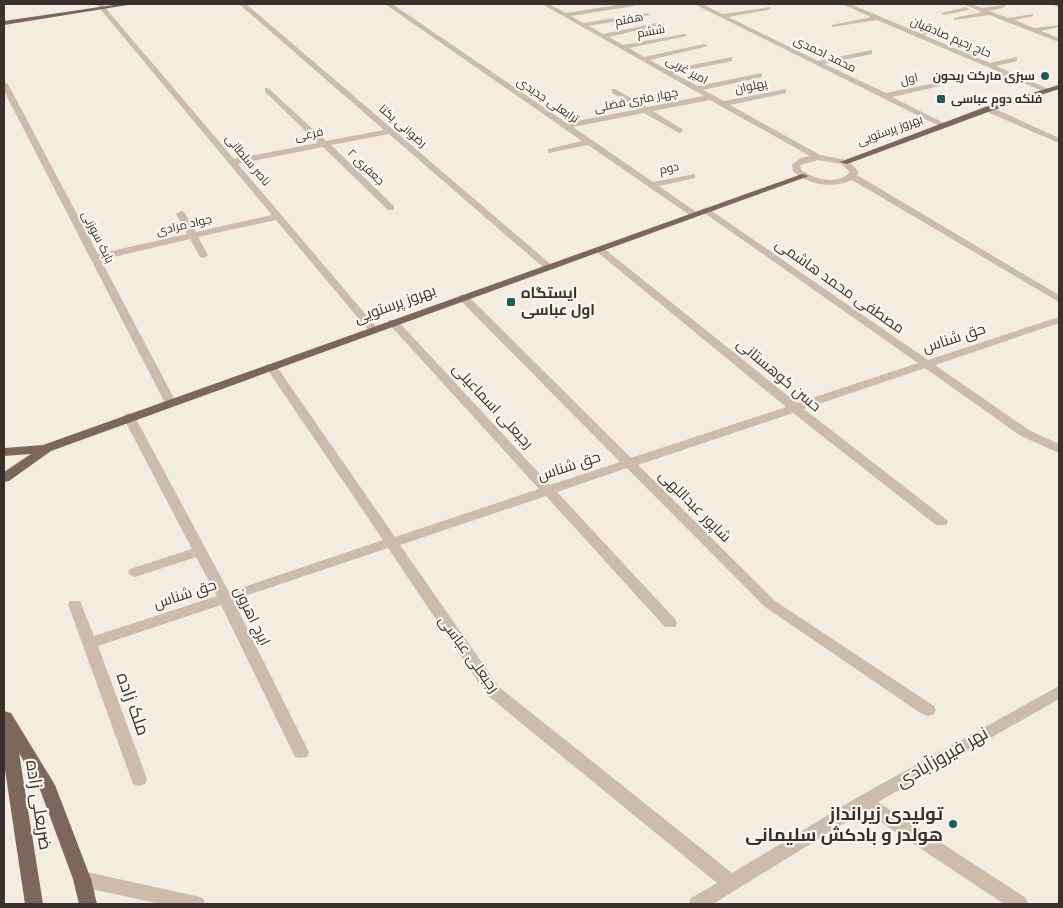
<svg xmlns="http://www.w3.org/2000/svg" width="1063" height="908" font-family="'DM Sans',Cairo,sans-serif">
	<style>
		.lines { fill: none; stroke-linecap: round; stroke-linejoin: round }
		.minor { fill: #cdbbac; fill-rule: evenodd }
		.major { fill: #7d675c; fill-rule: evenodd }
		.poi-dot { fill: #1f5a5e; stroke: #fbf5ee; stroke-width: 2 }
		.labels { text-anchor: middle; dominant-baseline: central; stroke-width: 4.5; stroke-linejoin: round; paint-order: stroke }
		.far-street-label { font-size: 12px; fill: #3b302b; stroke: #fbf5ee }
		.far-poi-label { font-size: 12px; font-weight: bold; fill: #3b302b; stroke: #fbf5ee; text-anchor: end }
		.street-label { font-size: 15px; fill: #3b302b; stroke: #fbf5ee }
		.poi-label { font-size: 15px; font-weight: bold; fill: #3b302b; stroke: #fbf5ee; text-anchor: start }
		.near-street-label { font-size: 18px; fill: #3b302b; stroke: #fbf5ee }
		.near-poi-label { font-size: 18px; font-weight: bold; fill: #3b302b; stroke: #fbf5ee; text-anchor: end }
	</style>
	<rect width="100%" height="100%" fill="#f4ebe1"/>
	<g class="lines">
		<path class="minor" d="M 96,4 L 102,4 L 234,159 L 318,143 L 265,92 L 265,88 L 268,88 L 326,141 L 384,130 L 239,4 L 246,4 L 554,267 L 553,269 L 545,269 L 389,134 L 331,145 L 394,206 L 394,210 L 388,210 L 323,147 L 238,164 L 378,329 L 373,332 L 369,331 L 276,220 L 198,237 L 208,255 L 203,258 L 200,257 L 190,239 L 101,260 L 176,402 L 174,405 L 166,405 L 4,91 L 4,82 L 8,84 L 98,254 L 187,234 L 176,214 L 181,211 L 184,212 L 196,232 L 272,215 Z
			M 385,4 L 392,4 L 567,123 L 639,109 L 612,93 L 612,89 L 615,89 L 647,107 L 704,96 L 542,4 L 549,4 L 566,13 L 623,4 L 637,4 L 634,6 L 571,16 L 583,23 L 647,13 L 650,15 L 589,26 L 603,34 L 661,22 L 664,24 L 609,37 L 623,45 L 684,34 L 687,36 L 629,48 L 644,57 L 704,44 L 708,46 L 650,60 L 667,70 L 732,57 L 732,61 L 673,73 L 698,86 L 762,73 L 762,77 L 703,90 L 724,101 L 786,89 L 786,93 L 730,105 L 820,155 L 847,160 L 859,172 L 857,175 L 1059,295 L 1059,302 L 852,180 C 834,189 807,185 793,171 L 792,164 L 801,158 L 810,156 L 710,100 L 653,111 L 682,129 L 683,131 L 679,133 L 644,113 L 573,127 L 653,182 L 695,174 L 695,178 L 659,186 L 699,214 L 697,216 L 691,216 L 588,145 L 548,153 L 548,149 L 582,141 ZM 818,160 L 841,164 L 850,172 C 837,186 815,179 801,170 L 800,165 Z
			M 694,4 L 702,4 L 722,14 L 770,7 L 771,8 L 768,10 L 728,17 L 818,61 L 872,50 L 872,54 L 824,64 L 886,93 L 940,82 L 940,86 L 892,97 L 948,125 L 941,127 Z
			M 842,4 L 850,4 L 917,32 L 941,28 L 941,30 L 923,35 L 990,63 L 1017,57 L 1017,61 L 996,66 L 1051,90 L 1044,92 L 1011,77 L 986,82 L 986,78 L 1004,74 L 877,20 L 832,27 L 832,25 L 871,17 Z
			M 963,4 L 971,4 L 982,8 L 1005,5 L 1005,7 L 989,11 L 1008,18 L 1033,14 L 1033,16 L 1015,20 L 1034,28 L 1059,25 L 1059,27 L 1041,31 L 1059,38 L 1059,42 L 989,15 L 954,20 L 954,18 L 982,12 Z
			M 1052,4 L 1059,4 L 1059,8 Z
			M 966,7 L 969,9 L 968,10 L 944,15 L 941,13 Z
			M 985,107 L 991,107 L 1059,138 L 1059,143 L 985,111 Z
			M 706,207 L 928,360 L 1059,317 L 1059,323 L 935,365 L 1029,430 L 1059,444 L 1059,453 L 1021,436 L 925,368 L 804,409 L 946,519 L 948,522 L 946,525 L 936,525 L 793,413 L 638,465 L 775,601 L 934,706 L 936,710 L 934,714 L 928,716 L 922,714 L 765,607 L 627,468 L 557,492 L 675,619 L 677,623 L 675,627 L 665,627 L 546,496 L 400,545 L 499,687 L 732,873 L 858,797 L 1059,686 L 1059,699 L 878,802 L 1026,898 L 1028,904 L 1004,904 L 864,811 L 713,904 L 689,904 L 691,898 L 717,883 L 487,695 L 388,548 L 233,600 L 309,752 L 307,757 L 301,758 L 295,757 L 221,605 L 98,646 L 147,779 L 145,784 L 139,786 L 133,784 L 68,604 L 70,601 L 80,601 L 94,636 L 217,596 L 196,557 L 135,577 L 130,575 L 128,572 L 130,569 L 192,549 L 123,417 L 125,414 L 129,413 L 135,417 L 229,592 L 383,540 L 265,366 L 267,364 L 275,364 L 395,537 L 539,489 L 389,324 L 388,322 L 389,320 L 397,320 L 550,485 L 620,462 L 459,299 L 459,295 L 467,295 L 631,458 L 786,407 L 596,251 L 596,247 L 602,247 L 797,403 L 918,363 L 703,212 L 701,210 Z
			M 82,871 L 196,896 L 203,898 L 205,904 L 161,904 L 82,887 L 76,884 L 73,879 L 76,874 Z"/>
		<path class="major" d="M 120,4 L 134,4 L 4,25 L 4,21 Z
			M 1059,85 L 1059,89 L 991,111 L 847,164 L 840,162 L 985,107 Z
			M 802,174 L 809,176 L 51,451 L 9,481 L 4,482 L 4,472 L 31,454 L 4,456 L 4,448 L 43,445 Z
			M 4,711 L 11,713 L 55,785 L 91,879 L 97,904 L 79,904 L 73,879 L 39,787 L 19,753 L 43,904 L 25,904 L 4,763 Z"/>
	</g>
	<g class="poi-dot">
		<circle cx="1045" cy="76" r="5"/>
		<rect x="936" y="94" width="10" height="10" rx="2.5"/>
		<rect x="506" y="297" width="10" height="10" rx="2.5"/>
		<circle cx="953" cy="824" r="5"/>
	</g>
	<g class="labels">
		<g class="far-street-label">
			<text transform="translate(629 19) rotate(-11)">هفتم</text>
			<text transform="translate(651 31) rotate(-10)">ششم</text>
			<text transform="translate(951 37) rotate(23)">حاج رحیم صادقیان</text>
			<text transform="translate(825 54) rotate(26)">محمد احمدی</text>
			<text transform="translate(687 70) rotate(29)">امیر غربی</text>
			<text transform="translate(909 79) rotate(-13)">اول</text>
			<text transform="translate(751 86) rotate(-12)">پهلوان</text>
			<text transform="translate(548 100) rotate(34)">ترابعلی جدیدی</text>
			<text transform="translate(636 100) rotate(-11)">چهار متری فضلی</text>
			<text transform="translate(403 126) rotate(41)">رضوانی یکتا</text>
			<text transform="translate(890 130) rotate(-20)">بهروز پرستویی</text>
			<text transform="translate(309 134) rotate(-11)">فرعی</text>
			<text transform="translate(248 160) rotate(50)">ناصر سلطانی</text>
			<text transform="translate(366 167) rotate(44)">جعفری ۲</text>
			<text transform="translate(669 168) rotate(-12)">دوم</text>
			<text transform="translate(184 225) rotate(-13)">جواد مرادی</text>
			<text transform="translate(98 237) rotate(63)">بابک سوزنی</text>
		</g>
		<g class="far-poi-label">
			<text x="1035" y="76">سبزی مارکت ریحون</text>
			<text x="951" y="99" text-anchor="start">فلکه دوم عباسی</text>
		</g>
		<g class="street-label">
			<text transform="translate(840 286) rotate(35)">مصطفی محمد هاشمی</text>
			<text transform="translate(395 304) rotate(-20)">بهروز پرستویی</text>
			<text transform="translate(954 338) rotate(-18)">حق شناس</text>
			<text transform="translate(779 375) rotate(40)">حسن کوهستانی</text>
			<text transform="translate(493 406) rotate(47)">رجبعلی اسماعیلی</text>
			<text transform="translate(569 466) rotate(-18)">حق شناس</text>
			<text transform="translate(695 506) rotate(45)">شاپور عبداللهی</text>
			<text transform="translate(185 594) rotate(-18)">حق شناس</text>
			<text transform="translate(252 616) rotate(64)">ایرج اهرون</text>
			<text transform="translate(469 654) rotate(54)">رجبعلی عباسی</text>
		</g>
		<g class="poi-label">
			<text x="521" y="293">ایستگاه<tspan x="521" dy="17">اول عباسی</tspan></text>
		</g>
		<g class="near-street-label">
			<text transform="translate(133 704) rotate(70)">ملک زاده</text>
			<text transform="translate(942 757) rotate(-30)">نهر فیروزآبادی</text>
			<text transform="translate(39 805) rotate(81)">ضربعلی زاده</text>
		</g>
		<g class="near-poi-label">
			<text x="943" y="814">تولیدی زیرانداز<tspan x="943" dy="21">هولدر و بادکش سلیمانی</tspan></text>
		</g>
	</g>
	<rect width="1063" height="908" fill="none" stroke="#3b302b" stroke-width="10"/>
</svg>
